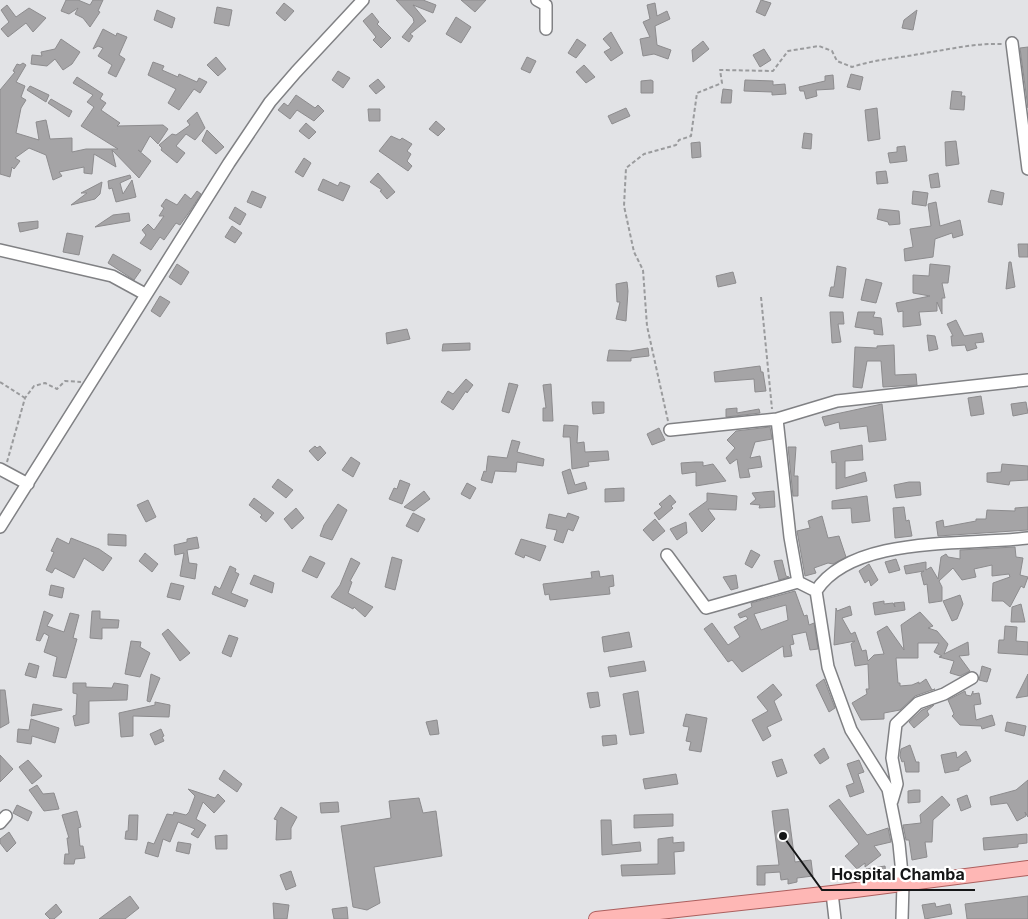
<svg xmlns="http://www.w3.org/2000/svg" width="1028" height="919" font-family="Inter,sans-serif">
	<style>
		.building { fill: #a5a4a6; stroke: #8d8c8e; fill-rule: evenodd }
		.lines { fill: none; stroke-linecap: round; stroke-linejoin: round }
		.minor-casing { stroke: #808184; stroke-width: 14 }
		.major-casing { stroke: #ac5f5e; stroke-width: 16 }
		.path { stroke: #9a9b9d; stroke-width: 2; stroke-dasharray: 4 2.5; stroke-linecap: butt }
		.minor { stroke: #fff; stroke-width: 11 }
		.major { stroke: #feb7b5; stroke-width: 14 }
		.leader { fill: none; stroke: #151617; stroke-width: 2 }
		.callout-dot { fill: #151617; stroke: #fff; stroke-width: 2 }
		.callout-label { font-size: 16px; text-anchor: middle; font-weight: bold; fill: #151617; stroke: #fff; stroke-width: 4.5; stroke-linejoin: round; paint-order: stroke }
	</style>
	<rect width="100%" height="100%" fill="#e2e3e6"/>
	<path class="building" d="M 66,0 L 78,0 L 90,5 L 93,0 L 103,0 L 98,11 L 100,12 L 90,27 L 83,18 L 75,14 L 78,8 L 69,14 L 61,11 Z
		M 396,0 L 423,0 L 436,5 L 433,13 L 413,5 L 426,21 L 410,34 L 413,36 L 409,42 L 402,37 L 414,22 L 413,18 Z
		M 461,0 L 486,0 L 475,12 Z
		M 761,0 L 771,3 L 765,16 L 756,12 Z
		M 284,3 L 294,11 L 285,21 L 276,13 Z
		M 655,3 L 657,16 L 667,11 L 670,19 L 655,26 L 657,45 L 671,50 L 668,59 L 654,54 L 643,56 L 640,39 L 650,37 L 643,22 L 650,19 L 647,5 Z
		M 7,5 L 16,17 L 29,8 L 46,18 L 33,32 L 26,23 L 8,37 L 1,29 L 9,22 L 1,10 Z
		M 217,7 L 232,10 L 229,26 L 214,23 Z
		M 157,10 L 175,18 L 172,28 L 154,20 Z
		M 917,10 L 913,30 L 902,28 L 904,20 Z
		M 372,13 L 379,22 L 377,24 L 391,38 L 381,48 L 373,40 L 376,37 L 363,21 Z
		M 456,17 L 471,27 L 461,43 L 446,34 Z
		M 103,29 L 116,36 L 117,33 L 127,37 L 119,55 L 125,59 L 116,77 L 108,73 L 112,65 L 98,56 L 103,48 L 98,46 L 93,49 Z
		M 611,32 L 623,53 L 611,61 L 604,52 L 611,48 L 603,39 Z
		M 61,39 L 80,52 L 72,64 L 63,70 L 55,59 L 47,66 L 31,64 L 32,55 L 42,56 L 41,52 L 55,49 Z
		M 577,39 L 586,45 L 576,58 L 568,53 Z
		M 703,41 L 709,49 L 693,62 L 692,50 Z
		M 1028,47 L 1028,108 L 1020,48 Z
		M 764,49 L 771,60 L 760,67 L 753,55 Z
		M 216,57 L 226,69 L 218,76 L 207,65 Z
		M 527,57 L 536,61 L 530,73 L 521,69 Z
		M 153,62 L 164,66 L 162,70 L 178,77 L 179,74 L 197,82 L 199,78 L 207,82 L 200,93 L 194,89 L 179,110 L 168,103 L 176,89 L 148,75 Z
		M 23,63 L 26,65 L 16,82 L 25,86 L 21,97 L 26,100 L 21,108 L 16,133 L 39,140 L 36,122 L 46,120 L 50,139 L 72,138 L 72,152 L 86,149 L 118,149 L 81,126 L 94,107 L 87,102 L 93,95 L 73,83 L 77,77 L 103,94 L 100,99 L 106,103 L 101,110 L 120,123 L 117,126 L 163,125 L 168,129 L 158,144 L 150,136 L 141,152 L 138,150 L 151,161 L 139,178 L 112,150 L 116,167 L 94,154 L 92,174 L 84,173 L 84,167 L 59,172 L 62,176 L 53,180 L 46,155 L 29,148 L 15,158 L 20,161 L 14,169 L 12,167 L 10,177 L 0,174 L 0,90 L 15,72 L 13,71 L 17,64 L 20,65 Z
		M 584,65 L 595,77 L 586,83 L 576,72 Z
		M 338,71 L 350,78 L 343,88 L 332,80 Z
		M 851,74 L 863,77 L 860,90 L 847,87 Z
		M 833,75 L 834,89 L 816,90 L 817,96 L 806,99 L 804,91 L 800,91 L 799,87 L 825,81 L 825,76 Z
		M 378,79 L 385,87 L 376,94 L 369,86 Z
		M 651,80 L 653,81 L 653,93 L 641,93 L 641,81 Z
		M 745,80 L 773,81 L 773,85 L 785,84 L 786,94 L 772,95 L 772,92 L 744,91 Z
		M 30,86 L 49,95 L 46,102 L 27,90 Z
		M 723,89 L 732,90 L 731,103 L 721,103 Z
		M 952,91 L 962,92 L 961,96 L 965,96 L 964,110 L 950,109 Z
		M 296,95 L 315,108 L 318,105 L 324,111 L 314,121 L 297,110 L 290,119 L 278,110 L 284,103 L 288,106 Z
		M 51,99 L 72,111 L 69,117 L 48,103 Z
		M 626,108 L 630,116 L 612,124 L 608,116 Z
		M 877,108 L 880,139 L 868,141 L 865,110 Z
		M 368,109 L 380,109 L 380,121 L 369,121 Z
		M 197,112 L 205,128 L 195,140 L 186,134 L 176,146 L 185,153 L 177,163 L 161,150 L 162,148 L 159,145 L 172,134 L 176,135 L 190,125 L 187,121 Z
		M 436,121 L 445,129 L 438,136 L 429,129 Z
		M 306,123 L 316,132 L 309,139 L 299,131 Z
		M 207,130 L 224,147 L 216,154 L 202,141 Z
		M 804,133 L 812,134 L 811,149 L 802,148 Z
		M 391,136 L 400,140 L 402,138 L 412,144 L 407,151 L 411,154 L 407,161 L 412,166 L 408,171 L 379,151 Z
		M 956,141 L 959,164 L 946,166 L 945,142 Z
		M 700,142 L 701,157 L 692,158 L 691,143 Z
		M 905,146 L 907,161 L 890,163 L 888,153 L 897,152 L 897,147 Z
		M 304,158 L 311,163 L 303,177 L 295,172 Z
		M 886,171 L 888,183 L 877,184 L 876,172 Z
		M 378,173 L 395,192 L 387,199 L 380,191 L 382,190 L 370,182 Z
		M 938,173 L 940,187 L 931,188 L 929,175 Z
		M 130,175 L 131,178 L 120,183 L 123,194 L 132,180 L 136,197 L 116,202 L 112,188 L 109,189 L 108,181 Z
		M 323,179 L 338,186 L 340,182 L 350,186 L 343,201 L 318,190 Z
		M 102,182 L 100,194 L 95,199 L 71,205 L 87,193 L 81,193 Z
		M 991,190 L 1004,193 L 1002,205 L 988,202 Z
		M 197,191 L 201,194 L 190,211 L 180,225 L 176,223 L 164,240 L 160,237 L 151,250 L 140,243 L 146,235 L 142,230 L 148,224 L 154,230 L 164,216 L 159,216 L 164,208 L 161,206 L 166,199 L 177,205 L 185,194 L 191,199 Z
		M 252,191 L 266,197 L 261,208 L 247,202 Z
		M 913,191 L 928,193 L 926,206 L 912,204 Z
		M 936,202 L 940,226 L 960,220 L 963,235 L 953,238 L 952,233 L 935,239 L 933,257 L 905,261 L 904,249 L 913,247 L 910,229 L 931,226 L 928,204 Z
		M 235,207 L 246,214 L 240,225 L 229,218 Z
		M 879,209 L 899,211 L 900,224 L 889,225 L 888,222 L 877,219 Z
		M 129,213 L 130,221 L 95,227 L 113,215 Z
		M 38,221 L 38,228 L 20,232 L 18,223 Z
		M 232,226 L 242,233 L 235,243 L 225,237 Z
		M 67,233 L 83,236 L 79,255 L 63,252 Z
		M 1018,244 L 1028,244 L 1028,257 L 1019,257 Z
		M 113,254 L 141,270 L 134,280 L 108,263 Z
		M 1009,262 L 1011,262 L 1015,287 L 1006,289 Z
		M 177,264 L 189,272 L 181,285 L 169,277 Z
		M 930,264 L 950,266 L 948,283 L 942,283 L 945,298 L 942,298 L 942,314 L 937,302 L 937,311 L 919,312 L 921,325 L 903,327 L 903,311 L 898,312 L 896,303 L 930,296 L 913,293 L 913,275 L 929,276 Z
		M 837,266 L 846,268 L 843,298 L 829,296 L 831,287 L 834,287 Z
		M 733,272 L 736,283 L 718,287 L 716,276 Z
		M 866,279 L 882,283 L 876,303 L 861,300 Z
		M 627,282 L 628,291 L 626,321 L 616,319 L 620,302 L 617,302 L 616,284 Z
		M 160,296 L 170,302 L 160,317 L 151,311 Z
		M 830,312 L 843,312 L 844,324 L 838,324 L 841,342 L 832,343 Z
		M 858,312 L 875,312 L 873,317 L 881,318 L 883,335 L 874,334 L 874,330 L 855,327 Z
		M 956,320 L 964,336 L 982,333 L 984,342 L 975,343 L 977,348 L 967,351 L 965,345 L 952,346 L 951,336 L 953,336 L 947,324 Z
		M 407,329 L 410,339 L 387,344 L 386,333 Z
		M 927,335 L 935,336 L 938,349 L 929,351 Z
		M 470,343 L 470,350 L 442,351 L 443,344 Z
		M 894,345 L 895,375 L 916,374 L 917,385 L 883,387 L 881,361 L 867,361 L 862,388 L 853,387 L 855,347 L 877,348 L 877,346 Z
		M 648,348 L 649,356 L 631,358 L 631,361 L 607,361 L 609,350 L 630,351 Z
		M 760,366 L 761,372 L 763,372 L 766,391 L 755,392 L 754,379 L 715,382 L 714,372 Z
		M 466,379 L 473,385 L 467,393 L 466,391 L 453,410 L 441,402 L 448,391 L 453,394 Z
		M 509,383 L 518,385 L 509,413 L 502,411 Z
		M 551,384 L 553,421 L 543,421 L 543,408 L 546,408 L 543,385 Z
		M 981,396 L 984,414 L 971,416 L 968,398 Z
		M 592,402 L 604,402 L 604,413 L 593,414 Z
		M 1026,402 L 1028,413 L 1013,416 L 1011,404 Z
		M 882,404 L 886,440 L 869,442 L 867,426 L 840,429 L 839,422 L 825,426 L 822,417 Z
		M 737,408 L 737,413 L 759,409 L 760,413 L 726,417 L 726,409 Z
		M 564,425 L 578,426 L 577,443 L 584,442 L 585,452 L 608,451 L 609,460 L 588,462 L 589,466 L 572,469 L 570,437 L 563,437 Z
		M 770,427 L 772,439 L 755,442 L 750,458 L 760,456 L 762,467 L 748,469 L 750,477 L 740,478 L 737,459 L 730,464 L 726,458 L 735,448 L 727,440 L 736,431 Z
		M 659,428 L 665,440 L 652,445 L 647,434 Z
		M 512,440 L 520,442 L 517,452 L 544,459 L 543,466 L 517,462 L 516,472 L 495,471 L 492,483 L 481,480 L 484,471 L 486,472 L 488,456 L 507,458 Z
		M 862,445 L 863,460 L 845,461 L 845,478 L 865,472 L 867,481 L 836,489 L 836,462 L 832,463 L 831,451 Z
		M 315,446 L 317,448 L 320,446 L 326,453 L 318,461 L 309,451 Z
		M 788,447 L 796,447 L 794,476 L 798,476 L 798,496 L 793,496 Z
		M 351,457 L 360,463 L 353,477 L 342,470 Z
		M 695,462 L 703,462 L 703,466 L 713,464 L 726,481 L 696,486 L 696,472 L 682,474 L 681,463 Z
		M 1002,464 L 1028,466 L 1028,480 L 1010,481 L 1009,485 L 987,482 L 987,473 L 1001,472 Z
		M 570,469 L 575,485 L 585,482 L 587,489 L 568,494 L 562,472 Z
		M 278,479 L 293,490 L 286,498 L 272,487 Z
		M 400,480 L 410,484 L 402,504 L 389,499 L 394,488 L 397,489 Z
		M 909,482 L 920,482 L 921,495 L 896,498 L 894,485 Z
		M 467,483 L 476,488 L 470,499 L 461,494 Z
		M 624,488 L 624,501 L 605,502 L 605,489 Z
		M 424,491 L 430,499 L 414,511 L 404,507 Z
		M 774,491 L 775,507 L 759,508 L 760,505 L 750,504 L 756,499 L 752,493 Z
		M 707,493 L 737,496 L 736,510 L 708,509 L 715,519 L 702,532 L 689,514 L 707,501 Z
		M 670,495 L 676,502 L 671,506 L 673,508 L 659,520 L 654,513 L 662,507 L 659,504 Z
		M 867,496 L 870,521 L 852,523 L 851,508 L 832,509 L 832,501 Z
		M 254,498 L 274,513 L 266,522 L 260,517 L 262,515 L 249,505 Z
		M 148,500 L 156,517 L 146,522 L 137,505 Z
		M 338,504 L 347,510 L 332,540 L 320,536 L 324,525 Z
		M 904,507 L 906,521 L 909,520 L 912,536 L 895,538 L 893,508 Z
		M 1028,507 L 1028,530 L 938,536 L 936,522 L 943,520 L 944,527 L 976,521 L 976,519 L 986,519 L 987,510 L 1015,511 L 1015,508 Z
		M 296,508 L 304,518 L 292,529 L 284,519 Z
		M 413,513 L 425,519 L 418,532 L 406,526 Z
		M 568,513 L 579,517 L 573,531 L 568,529 L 563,543 L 554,540 L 557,530 L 546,528 L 549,514 L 566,518 Z
		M 822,516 L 828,538 L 839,536 L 846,557 L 833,564 L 828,563 L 814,568 L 816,573 L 805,576 L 797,531 L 810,528 L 808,521 Z
		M 655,519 L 665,531 L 653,541 L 643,530 Z
		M 686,522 L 687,533 L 677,540 L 670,529 Z
		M 108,534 L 126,535 L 126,546 L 108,545 Z
		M 197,537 L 199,548 L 187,550 L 189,563 L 197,564 L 195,579 L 180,576 L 184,553 L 175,555 L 174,545 L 187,542 L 187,539 Z
		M 57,538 L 69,544 L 71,538 L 99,549 L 112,558 L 103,571 L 84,558 L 74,578 L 55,568 L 52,573 L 46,570 L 54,552 L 51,551 Z
		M 521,539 L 546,546 L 540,561 L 525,555 L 524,558 L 515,554 Z
		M 1015,547 L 1016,557 L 1023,558 L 1020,575 L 1028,577 L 1024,588 L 1021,586 L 1010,607 L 1003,601 L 992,601 L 993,583 L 1010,577 L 1009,574 L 992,576 L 992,565 L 974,569 L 976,577 L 962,580 L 953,568 L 939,581 L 942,587 L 942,601 L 929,603 L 927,584 L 924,585 L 921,573 L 924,571 L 906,574 L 904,566 L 926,562 L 926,570 L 931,567 L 938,579 L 941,557 L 946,554 L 948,557 L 960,559 L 960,550 Z
		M 751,550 L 760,555 L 752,568 L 745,564 Z
		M 145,553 L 158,564 L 152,572 L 139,561 Z
		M 310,556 L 325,563 L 317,578 L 302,571 Z
		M 392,557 L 402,560 L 395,590 L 385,587 Z
		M 351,558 L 360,563 L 350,581 L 352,582 L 348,593 L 373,607 L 365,617 L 354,607 L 353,609 L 331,597 L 340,585 Z
		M 896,559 L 900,570 L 889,573 L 885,562 Z
		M 782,560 L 786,576 L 789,577 L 779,580 L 774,561 Z
		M 869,564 L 878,580 L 871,586 L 869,580 L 865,583 L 859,571 Z
		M 230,566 L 236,569 L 235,572 L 239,574 L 231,593 L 248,600 L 245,607 L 212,594 L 215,586 L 220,589 Z
		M 599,571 L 600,577 L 613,575 L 614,586 L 609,587 L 610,594 L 550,600 L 549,594 L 545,595 L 543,584 L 592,578 L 591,572 Z
		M 254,575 L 274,583 L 272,593 L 250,584 Z
		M 736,575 L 738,588 L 731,590 L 723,577 Z
		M 171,583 L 184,586 L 180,600 L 167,597 Z
		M 51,585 L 64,588 L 62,598 L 49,595 Z
		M 795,591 L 804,616 L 807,615 L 809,625 L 814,623 L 818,649 L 810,650 L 806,632 L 792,635 L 794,644 L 790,645 L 792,656 L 784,657 L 783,646 L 742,672 L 732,660 L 728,662 L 704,629 L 712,623 L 728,645 L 740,637 L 734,627 L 748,619 L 746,616 L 740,618 L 738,614 L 752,607 L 751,603 ZM 786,605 L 788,620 L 761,630 L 754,614 Z
		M 960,595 L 963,604 L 957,619 L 952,621 L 943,601 Z
		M 884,601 L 884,604 L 893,603 L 895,607 L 894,603 L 904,602 L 905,610 L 875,615 L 873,603 Z
		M 1021,604 L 1025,622 L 1011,622 L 1012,607 Z
		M 850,606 L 852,615 L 842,618 L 851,634 L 855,632 L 862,651 L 866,650 L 868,661 L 874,655 L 884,654 L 877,632 L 887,626 L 904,650 L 901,625 L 920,612 L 933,626 L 928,628 L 937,631 L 948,644 L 944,654 L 968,642 L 969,655 L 959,656 L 970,671 L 960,676 L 950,673 L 954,661 L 939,657 L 942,656 L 934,652 L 939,643 L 918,643 L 918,658 L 896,658 L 898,683 L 900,683 L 900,686 L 912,685 L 919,682 L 919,684 L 926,679 L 932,690 L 935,689 L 915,696 L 900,710 L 884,713 L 884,719 L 861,720 L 852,703 L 867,694 L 866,689 L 869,689 L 868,664 L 855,666 L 851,644 L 855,641 L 834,645 L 836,608 L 837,611 Z
		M 44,611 L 53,615 L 47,626 L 64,632 L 70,613 L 79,615 L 73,638 L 77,639 L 66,678 L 53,676 L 57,657 L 44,652 L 49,636 L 44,633 L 40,641 L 36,640 Z
		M 92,611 L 100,611 L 100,619 L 119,620 L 118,628 L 102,628 L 102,639 L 90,638 Z
		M 1005,626 L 1017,627 L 1016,641 L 1028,642 L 1028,655 L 998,653 L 999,640 L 1004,640 Z
		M 168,629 L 190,653 L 180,661 L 162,634 Z
		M 629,632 L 632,647 L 604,652 L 602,637 Z
		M 229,635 L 238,638 L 231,657 L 222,653 Z
		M 131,641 L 141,642 L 140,647 L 150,653 L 140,677 L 125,674 Z
		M 644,661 L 646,671 L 610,677 L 608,667 Z
		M 29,663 L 39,666 L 36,678 L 25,675 Z
		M 982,666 L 991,669 L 987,682 L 979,680 Z
		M 151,674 L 160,678 L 150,702 L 147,701 Z
		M 1028,674 L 1028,696 L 1016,698 Z
		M 824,679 L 835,708 L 829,712 L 816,685 Z
		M 73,683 L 86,683 L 86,687 L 112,688 L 114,683 L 128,685 L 127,700 L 89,701 L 89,723 L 75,726 L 73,716 L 76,715 L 77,694 L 73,693 Z
		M 773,684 L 782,695 L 774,701 L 782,720 L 767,727 L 771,736 L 763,741 L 752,720 L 768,711 L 757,697 Z
		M 0,690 L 5,690 L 9,723 L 0,728 Z
		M 638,691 L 644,733 L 630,735 L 623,694 Z
		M 965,691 L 966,695 L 971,696 L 973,691 L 973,694 L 979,693 L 981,704 L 974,705 L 976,720 L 992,715 L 995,725 L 982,729 L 981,726 L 960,725 L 952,716 L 954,714 L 948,700 Z
		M 598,692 L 600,706 L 590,708 L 587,693 Z
		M 155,702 L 170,705 L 169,717 L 133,716 L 133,736 L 121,737 L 119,713 L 155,705 Z
		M 33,704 L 62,709 L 62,710 L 31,716 Z
		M 934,705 L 927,711 L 929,715 L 914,728 L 909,722 L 922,710 Z
		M 686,714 L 707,718 L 701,752 L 689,750 L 691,742 L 686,741 L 689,727 L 683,726 Z
		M 31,719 L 59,728 L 55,743 L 32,736 L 31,744 L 17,742 L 18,729 L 29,730 Z
		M 437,720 L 439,734 L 430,735 L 426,722 Z
		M 1007,722 L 1026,726 L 1024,736 L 1005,731 Z
		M 161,729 L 164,736 L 162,737 L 164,741 L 155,745 L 150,734 Z
		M 616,735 L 617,744 L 603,746 L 602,736 Z
		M 910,745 L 916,762 L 919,762 L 919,772 L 906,772 L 904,761 L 902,762 L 900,756 L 901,749 Z
		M 824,748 L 829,758 L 820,764 L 814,755 Z
		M 966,751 L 971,761 L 959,768 L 959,770 L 945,773 L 941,755 L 956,752 L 957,758 Z
		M 0,755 L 13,769 L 0,782 Z
		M 782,759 L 787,773 L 777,777 L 772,762 Z
		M 28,760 L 42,776 L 32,784 L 19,767 Z
		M 859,760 L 864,772 L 858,774 L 864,792 L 850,797 L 846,786 L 854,783 L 847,764 Z
		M 224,770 L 242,784 L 237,792 L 219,779 Z
		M 676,774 L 678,784 L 645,789 L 643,779 Z
		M 1028,780 L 1028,817 L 1025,812 L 1026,816 L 1017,821 L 1007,803 L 991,805 L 990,797 L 1016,790 Z
		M 37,785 L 43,794 L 54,793 L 59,809 L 44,811 L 29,790 Z
		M 188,789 L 215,798 L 218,794 L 225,801 L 214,813 L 203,802 L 196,819 L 206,825 L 198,838 L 191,834 L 195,829 L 178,822 L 170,842 L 163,839 L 158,857 L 145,853 L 148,842 L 154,844 L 167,814 L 173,815 L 174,812 L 186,815 L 189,812 L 195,796 Z
		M 914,790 L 920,790 L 920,802 L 908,803 L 908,791 Z
		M 967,795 L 971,807 L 961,811 L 957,799 Z
		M 942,796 L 950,805 L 933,820 L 932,842 L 925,842 L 927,857 L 912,860 L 909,840 L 906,840 L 903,825 L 921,823 L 920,815 Z
		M 419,798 L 423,813 L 436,811 L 442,856 L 374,867 L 380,903 L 367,910 L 353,907 L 341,826 L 391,818 L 389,801 Z
		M 839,799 L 867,835 L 888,828 L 891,842 L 874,846 L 881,855 L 865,867 L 865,863 L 857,869 L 845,856 L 859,844 L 829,806 Z
		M 338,802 L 339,812 L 321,813 L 320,803 Z
		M 17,805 L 32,812 L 28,821 L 13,813 Z
		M 281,807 L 297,817 L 291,828 L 291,839 L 276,840 L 277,820 L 274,819 Z
		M 788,809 L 795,862 L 811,860 L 813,876 L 797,878 L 797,882 L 788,884 L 788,879 L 781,880 L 780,872 L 765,873 L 765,885 L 757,885 L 757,866 L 779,865 L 772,811 Z
		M 77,811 L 81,827 L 78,828 L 80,846 L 83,846 L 85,858 L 75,859 L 74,864 L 64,864 L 65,854 L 69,854 L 67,838 L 69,838 L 62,815 Z
		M 673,814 L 673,826 L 634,828 L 634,815 Z
		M 129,815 L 138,815 L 137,840 L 125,839 L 126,831 L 128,831 Z
		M 601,820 L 611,820 L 612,845 L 640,842 L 641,851 L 602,855 Z
		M 9,832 L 16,843 L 7,852 L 0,843 L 0,839 Z
		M 1027,834 L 1027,843 L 1018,844 L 1018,847 L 984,850 L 983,838 Z
		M 227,835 L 227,849 L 216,849 L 215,836 Z
		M 673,837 L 673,843 L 684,842 L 684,851 L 674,852 L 675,874 L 622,876 L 621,865 L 658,864 L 658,839 Z
		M 178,842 L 191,844 L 189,854 L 176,851 Z
		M 885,866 L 886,874 L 866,876 L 866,869 Z
		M 291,871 L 296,886 L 286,890 L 280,875 Z
		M 130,896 L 139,908 L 125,919 L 99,919 Z
		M 1028,896 L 1028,919 L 967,919 L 965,904 Z
		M 273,903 L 289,905 L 287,919 L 274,919 Z
		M 935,903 L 936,907 L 950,904 L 952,914 L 925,919 L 922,905 Z
		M 56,904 L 62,912 L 54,919 L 50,919 L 45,914 Z
		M 347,907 L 348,919 L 334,919 L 332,909 Z"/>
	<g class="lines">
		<defs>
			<path id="minor" d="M 537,0 L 546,5 L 546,29
				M 1012,43 L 1028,169
				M 0,250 L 112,276 L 145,294
				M 670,430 L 777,419
				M 0,469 L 28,484
				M 0,527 L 229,163 L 270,102 L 296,72 L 363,0
				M 667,555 L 706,608 L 798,582
				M 816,591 L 798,582 L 790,537 L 777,419 L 837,401 L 1028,380
				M 892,801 L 897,784 L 892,758 L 896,724 L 918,703 L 944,694 L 972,678
				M 0,823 L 6,816
				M 832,893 L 835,919
				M 902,919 L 903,884 L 899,844 L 888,789 L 851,730 L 828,667 L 816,591 C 853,534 969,546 1028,538"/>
			<path id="major" d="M 596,919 L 832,893 L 1028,868"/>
		</defs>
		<use href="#minor" class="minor-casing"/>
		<use href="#major" class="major-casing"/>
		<path class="path" d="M 761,297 L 772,409
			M 0,382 L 25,398
			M 668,421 L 647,326 L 643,270 L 634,252 L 624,206 L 626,168 L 644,154 L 676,145 L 679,140 L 691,136 L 697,93 L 722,83 L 720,70 L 773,71 L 788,51 L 819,46 L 832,51 L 837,61 L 852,67 C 876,59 900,58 925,53 C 952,49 975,43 1002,44
			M 7,462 L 25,398 L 34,386 L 45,383 L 57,389 L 65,381 L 81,382"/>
		<use href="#minor" class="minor"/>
		<use href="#major" class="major"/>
	</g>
	<path class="leader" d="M783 836L822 890H975"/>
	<circle class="callout-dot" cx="783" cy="836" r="5"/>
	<g class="callout-label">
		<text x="898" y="880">Hospital Chamba</text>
	</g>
</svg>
